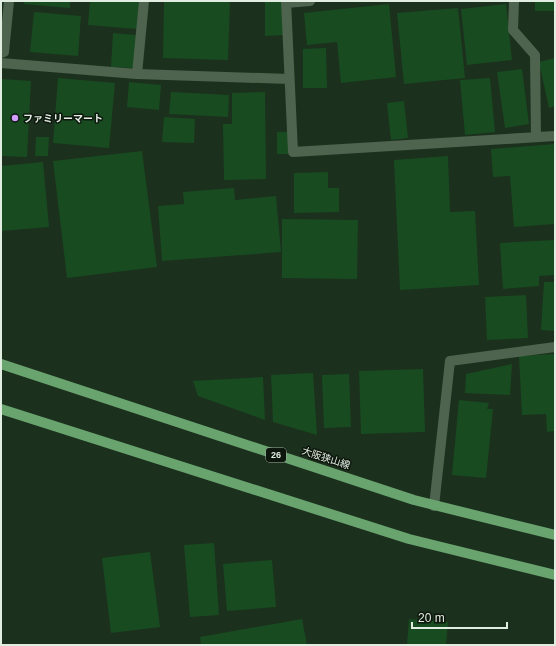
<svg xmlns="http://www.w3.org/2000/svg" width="556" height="646" font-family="Helvetica,'Noto Sans JP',sans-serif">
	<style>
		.building { fill: #184b20 }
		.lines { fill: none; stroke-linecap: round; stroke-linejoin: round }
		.minor { stroke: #4e644f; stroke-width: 10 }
		.major { stroke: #69a46f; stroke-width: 10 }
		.poi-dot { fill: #d19dfe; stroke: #0d160d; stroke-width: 1.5 }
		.labels { text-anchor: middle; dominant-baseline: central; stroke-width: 3; stroke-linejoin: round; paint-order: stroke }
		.shield { fill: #0d160d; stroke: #a1aca1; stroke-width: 1 }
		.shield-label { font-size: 9px; font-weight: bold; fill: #e1ede1 }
		.poi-label { font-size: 10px; font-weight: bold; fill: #e1ede1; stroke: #0d160d; text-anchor: start }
		.street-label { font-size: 10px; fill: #e1ede1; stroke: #0d160d }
	</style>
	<rect width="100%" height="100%" fill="#1c301e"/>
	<path class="building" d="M 24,1 L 70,1 L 70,8 L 24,4 Z
		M 90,1 L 139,1 L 137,29 L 88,25 Z
		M 164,1 L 230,1 L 228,60 L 163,58 Z
		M 265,1 L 283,1 L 285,35 L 265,36 Z
		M 535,1 L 555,1 L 555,11 L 535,11 Z
		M 389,4 L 396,77 L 341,83 L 337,42 L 307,45 L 304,13 Z
		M 506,4 L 512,60 L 467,65 L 461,9 Z
		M 458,8 L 465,78 L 404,84 L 397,13 Z
		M 34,12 L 81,16 L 78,56 L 30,52 Z
		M 113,33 L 136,35 L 134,68 L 111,67 Z
		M 326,48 L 327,88 L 303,88 L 303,49 Z
		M 555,58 L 555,106 L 549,108 L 539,62 Z
		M 522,69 L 529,124 L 505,128 L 497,72 Z
		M 58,78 L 115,83 L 109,148 L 53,143 Z
		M 490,78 L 495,132 L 465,135 L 460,80 Z
		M 1,79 L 31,81 L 27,157 L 1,156 Z
		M 129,82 L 161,85 L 159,110 L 127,107 Z
		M 171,92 L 229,95 L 228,117 L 169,114 Z
		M 265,92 L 266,179 L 224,180 L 223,124 L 232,124 L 232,93 Z
		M 404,101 L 408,138 L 391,140 L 387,103 Z
		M 164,117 L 195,119 L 194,143 L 162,142 Z
		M 277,132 L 288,132 L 288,154 L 277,154 Z
		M 36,137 L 49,137 L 48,156 L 35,156 Z
		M 555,144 L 555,224 L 514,227 L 510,176 L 493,177 L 491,149 Z
		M 142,151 L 157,267 L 67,278 L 53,161 Z
		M 448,156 L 450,212 L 475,211 L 479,285 L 400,290 L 394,160 Z
		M 43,162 L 49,227 L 1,231 L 1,166 Z
		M 328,172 L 328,188 L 339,188 L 339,212 L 294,213 L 294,173 Z
		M 234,188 L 235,200 L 276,196 L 281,252 L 162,261 L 158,206 L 184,204 L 183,192 Z
		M 282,219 L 358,220 L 357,279 L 282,278 Z
		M 555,240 L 555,275 L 539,276 L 539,286 L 503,289 L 500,243 Z
		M 544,282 L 555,282 L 555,331 L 541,330 Z
		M 526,295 L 528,338 L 487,340 L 485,297 Z
		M 555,354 L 555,431 L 547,432 L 546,414 L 522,415 L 519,356 Z
		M 512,364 L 510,395 L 465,393 L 466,374 Z
		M 423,369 L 425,432 L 361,434 L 359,371 Z
		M 313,373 L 317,435 L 273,422 L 271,375 Z
		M 349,374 L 351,427 L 324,428 L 322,375 Z
		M 263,377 L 265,420 L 198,396 L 193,381 Z
		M 459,400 L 489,403 L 487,409 L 493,409 L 486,478 L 452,475 Z
		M 214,543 L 219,615 L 190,617 L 184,545 Z
		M 150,552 L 160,627 L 111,633 L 102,558 Z
		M 272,560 L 276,607 L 227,611 L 223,564 Z
		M 302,619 L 307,645 L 201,645 L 200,637 Z
		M 409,619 L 448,622 L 446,645 L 407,645 Z"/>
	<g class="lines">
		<path class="minor" d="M 286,1 L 293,152 L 555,136
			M 514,1 L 513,30 L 535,55 L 536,137
			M 286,3 L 310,1
			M 1,53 L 4,52 L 9,1
			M 1,63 L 137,74 L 289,79
			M 137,74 L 144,1
			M 434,506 L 450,361 L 555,347"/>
		<path class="major" d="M 1,364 L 414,500 L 555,535
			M 1,409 L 409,539 L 555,575"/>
	</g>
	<circle class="poi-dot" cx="15" cy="118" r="4"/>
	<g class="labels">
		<rect class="shield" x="266" y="448" width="20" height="14" rx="3"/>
		<g class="shield-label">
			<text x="276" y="455">26</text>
		</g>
		<g class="poi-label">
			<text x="23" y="118">ファミリーマート</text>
		</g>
		<g class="street-label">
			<text transform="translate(326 458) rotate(18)">大阪狭山線</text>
		</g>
	</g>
	<rect width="556" height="646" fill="none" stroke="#e1ede1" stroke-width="4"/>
	<path d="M412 622v6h95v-6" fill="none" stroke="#e1ede1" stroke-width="2"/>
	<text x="418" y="622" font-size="12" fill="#e1ede1" stroke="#0d160d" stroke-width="3" paint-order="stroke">20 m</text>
</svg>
